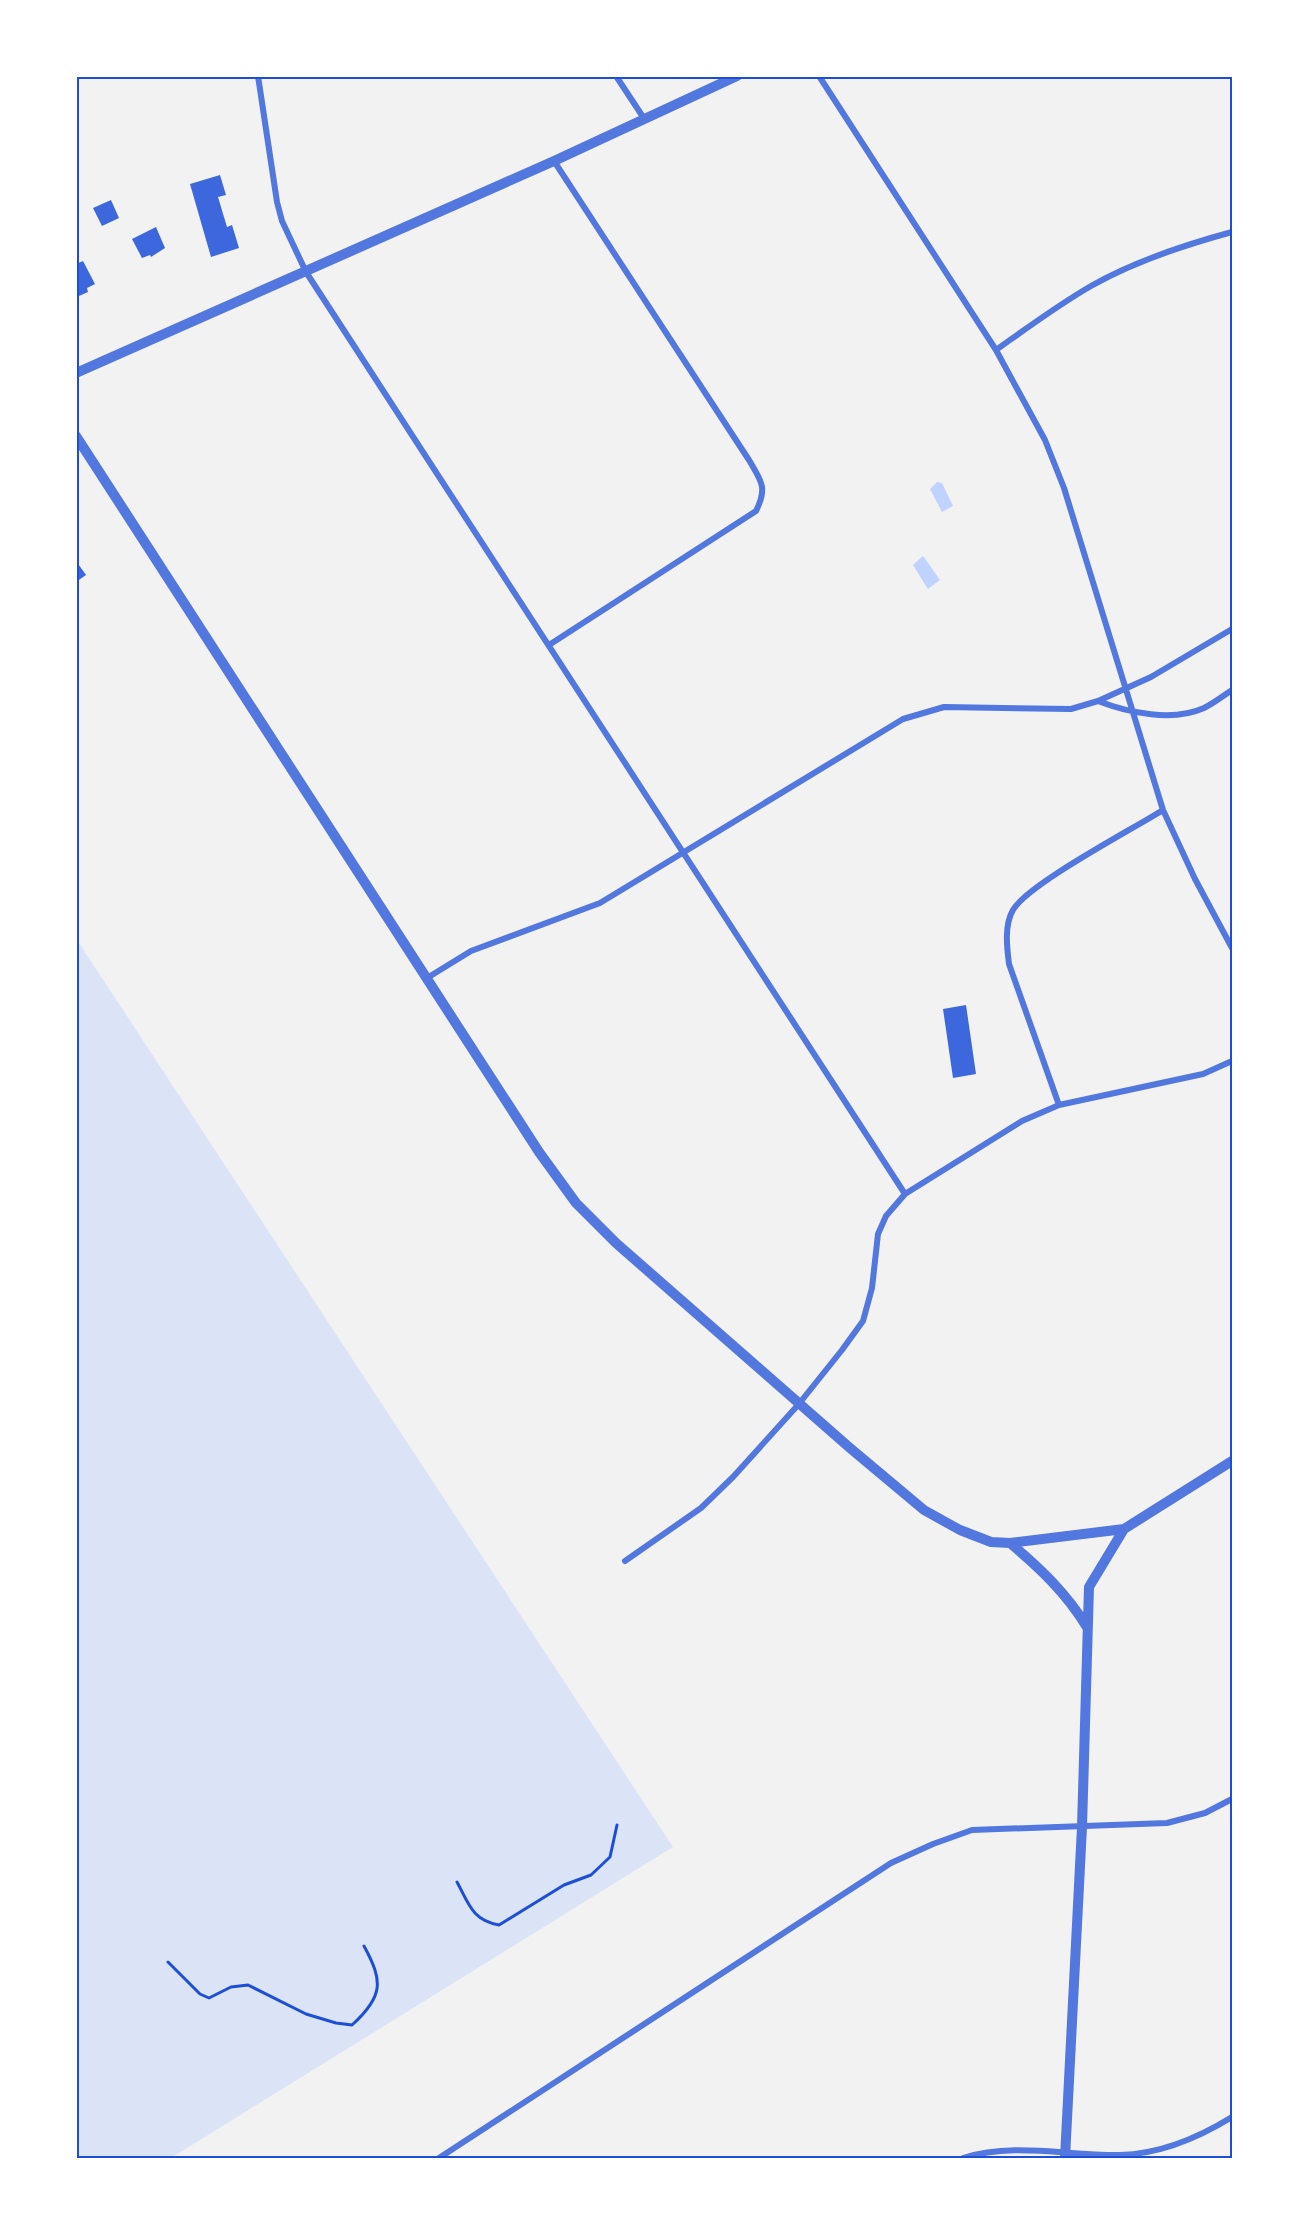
<svg xmlns="http://www.w3.org/2000/svg" width="1309" height="2235" font-family="Georgia,serif">
	<style>
		.green { fill: #dbe4f7 }
		.water { fill: #bfd3fe }
		.building { fill: #3d67dc }
		.lines { fill: none; stroke-linecap: round; stroke-linejoin: round }
		.path { stroke: #1d4ed8; stroke-width: 3 }
		.minor { stroke: #5277de; stroke-width: 6 }
		.tertiary { stroke: #5277de; stroke-width: 10 }
		.neatline { fill: none; stroke: #1d4ed8; stroke-width: 2 }
	</style>
	<rect width="100%" height="100%" fill="#f2f2f2"/>
	<path class="green" d="M 77,940 L 673,1847 L 171,2158 L 77,2158 Z"/>
	<path class="water" d="M 937,482 L 942,483 L 953,506 L 942,512 L 930,489 Z
		M 923,556 L 940,580 L 928,589 L 913,565 Z"/>
	<path class="building" d="M 220,175 L 226,195 L 218,197 L 227,227 L 232,225 L 239,248 L 211,257 L 190,184 Z
		M 111,200 L 119,218 L 102,226 L 93,208 Z
		M 156,227 L 165,248 L 151,257 L 150,255 L 142,258 L 132,239 Z
		M 83,261 L 95,284 L 87,288 L 88,292 L 79,296 L 76,264 Z
		M 76,561 L 86,575 L 76,582 Z
		M 966,1005 L 976,1074 L 953,1078 L 943,1009 Z"/>
	<g class="lines">
		<path class="path" d="M 457,1882 C 469,1904 472,1920 499,1925 L 564,1885 L 591,1875 L 610,1857 L 617,1825
			M 168,1962 L 200,1994 L 209,1998 L 231,1987 L 248,1985 L 306,2014 L 336,2023 L 352,2025 C 384,1996 383,1981 364,1946"/>
		<path class="minor" d="M 258,76 L 277,202 L 282,221 L 306,272 L 905,1194
			M 616,76 L 645,120
			M 819,76 L 996,350 L 1045,440 L 1064,488 L 1163,810 L 1195,879 L 1232,948
			M 996,350 C 1027,328 1058,305 1091,286 C 1135,261 1184,245 1232,232
			M 549,645 L 756,511 C 768,487 761,481 749,460 L 554,161
			M 1098,701 C 1129,713 1173,722 1204,708 C 1214,703 1223,696 1232,690
			M 427,978 L 471,951 L 600,903 L 903,719 L 944,707 L 1071,709 L 1098,701 L 1151,677 L 1232,629
			M 1059,1105 L 1009,964 C 1007,948 1004,925 1013,910 C 1028,884 1133,829 1163,810
			M 625,1561 L 701,1508 L 733,1477 L 798,1405 L 842,1350 L 863,1321 L 872,1288 L 878,1234 L 886,1216 L 905,1194 L 1022,1121 L 1059,1105 L 1203,1074 L 1232,1061
			M 439,2158 L 891,1863 L 933,1844 L 972,1830 L 1167,1823 L 1205,1813 L 1232,1799
			M 963,2158 C 1014,2142 1068,2156 1120,2155 C 1161,2154 1198,2138 1232,2117"/>
		<path class="tertiary" d="M 76,373 L 554,161 L 737,76
			M 76,436 L 539,1152 L 576,1203 L 616,1243 L 850,1448 L 924,1510 L 960,1530 L 991,1542 L 1010,1543 L 1124,1529 L 1232,1461
			M 1010,1543 C 1041,1569 1066,1593 1087,1627
			M 1065,2158 L 1082,1827 L 1089,1587 L 1124,1529"/>
	</g>
	<rect width="1309" height="2235" fill="none" stroke="#ffffff" stroke-width="156"/>
	<rect x="78" y="78" width="1153" height="2079" class="neatline"/>
</svg>
